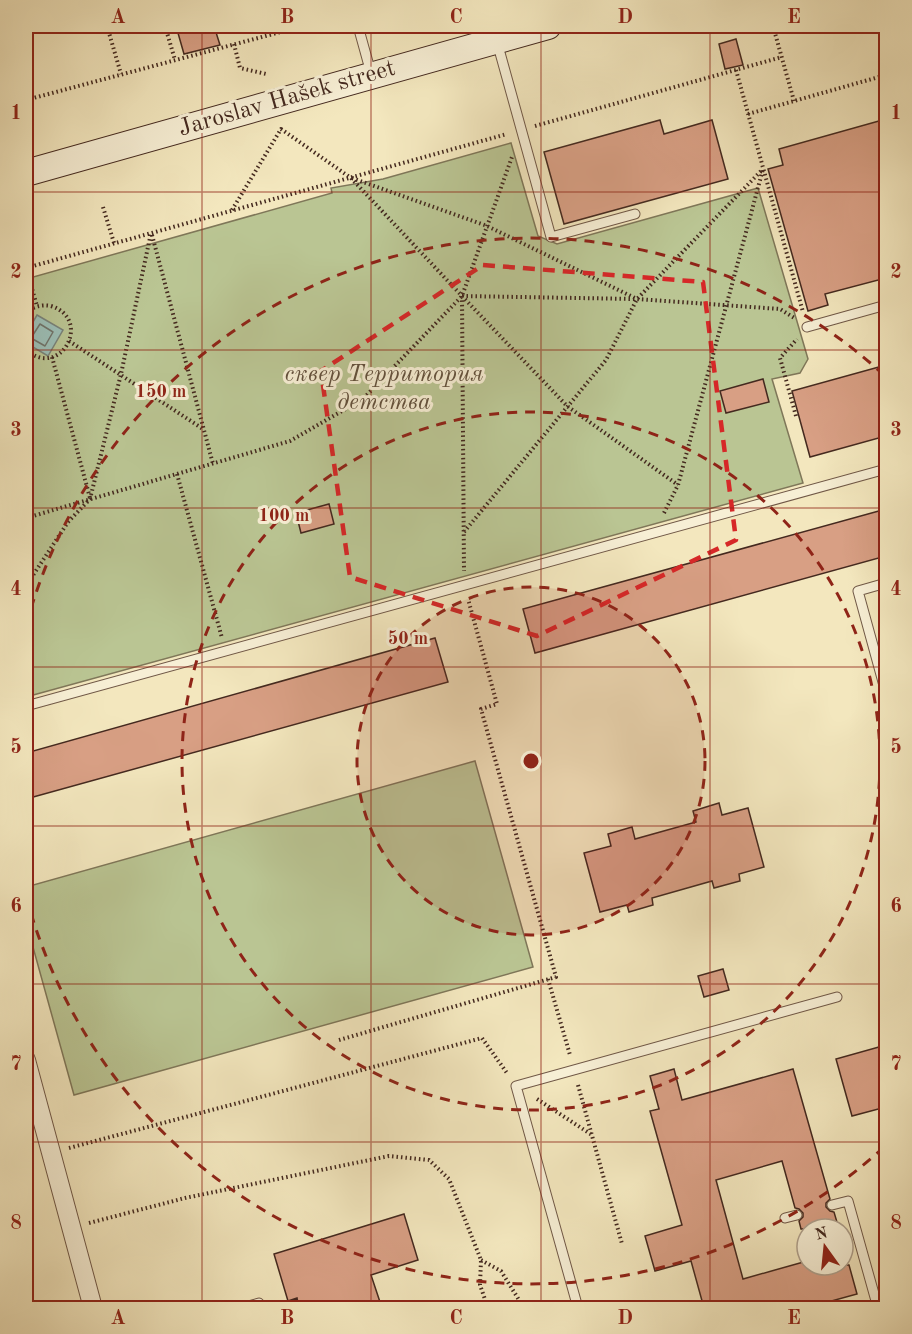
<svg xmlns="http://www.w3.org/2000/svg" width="912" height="1334" font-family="'Old Standard TT',serif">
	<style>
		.green { fill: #bac593; stroke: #7f7759; stroke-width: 1.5 }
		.water { fill: #9cbfb7; stroke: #79837a; stroke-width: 1.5 }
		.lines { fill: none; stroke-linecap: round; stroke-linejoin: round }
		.shore { stroke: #70746b; stroke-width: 1.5 }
		.building { fill: #d89f84; stroke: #44291f; stroke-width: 1.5 }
		.service-casing { stroke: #705847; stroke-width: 11 }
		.minor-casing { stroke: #705847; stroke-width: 20 }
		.secondary-casing { stroke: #44291f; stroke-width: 28 }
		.path { stroke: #44291f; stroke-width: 4; stroke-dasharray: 1.5 3; stroke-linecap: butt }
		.service { stroke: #f7efd5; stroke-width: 9 }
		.minor { stroke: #f7efd5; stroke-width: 18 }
		.secondary { stroke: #f7efd5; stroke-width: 26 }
		.marked { fill: none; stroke: #d62828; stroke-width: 4.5; stroke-dasharray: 12 8; stroke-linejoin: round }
		.grid { fill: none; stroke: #8f2418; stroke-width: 1.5; stroke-opacity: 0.55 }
		.ring { fill: none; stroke: #8f2418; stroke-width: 3; stroke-dasharray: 10 8 }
		.labels { text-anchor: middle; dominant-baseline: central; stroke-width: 6; stroke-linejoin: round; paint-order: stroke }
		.street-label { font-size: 24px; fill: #44291f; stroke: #f7efd5 }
		.park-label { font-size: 24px; font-style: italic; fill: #62503c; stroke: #f7efd5 }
		.centre { fill: #8f2418; stroke: #f7efd5; stroke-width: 3 }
		.ring-label { font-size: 18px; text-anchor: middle; font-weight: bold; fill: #8f2418; stroke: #f7efd5; stroke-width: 6; stroke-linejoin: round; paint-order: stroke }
		.neatline { fill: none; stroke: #8f2418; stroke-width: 2 }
		.grid-label { font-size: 20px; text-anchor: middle; font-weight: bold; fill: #8f2418 }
	</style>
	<rect width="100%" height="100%" fill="#f3e7be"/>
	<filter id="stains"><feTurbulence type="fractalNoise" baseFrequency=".00333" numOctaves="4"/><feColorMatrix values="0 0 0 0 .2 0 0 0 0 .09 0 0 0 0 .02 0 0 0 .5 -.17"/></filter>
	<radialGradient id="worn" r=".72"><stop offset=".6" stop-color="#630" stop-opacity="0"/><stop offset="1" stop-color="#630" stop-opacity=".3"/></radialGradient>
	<path class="green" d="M 511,143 L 538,236 L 557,244 L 758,188 L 808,359 L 800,373 L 772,379 L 803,483 L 26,697 L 26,279 L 332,193 L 331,188 L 383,179 Z
		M 475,761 L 533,967 L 74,1095 L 26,922 L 26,887 Z"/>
	<path class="water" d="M 37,315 L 63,330 L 48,356 L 26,343 L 26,334 Z"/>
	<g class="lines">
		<path class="shore" d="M 40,324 L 53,332 L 45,346 L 31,338 Z"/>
	</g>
	<path class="building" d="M 204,26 L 214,26 L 220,45 L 184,54 L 178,33 Z
		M 736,39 L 743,65 L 725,69 L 719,44 Z
		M 886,119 L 886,278 L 825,294 L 828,305 L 808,311 L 768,169 L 783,165 L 779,149 Z
		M 660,120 L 664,134 L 712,120 L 728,179 L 564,224 L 544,152 Z
		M 886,365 L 886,436 L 810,457 L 792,391 Z
		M 763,379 L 769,402 L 726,413 L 720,391 Z
		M 329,504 L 334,524 L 301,533 L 296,513 Z
		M 886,509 L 886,556 L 535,653 L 523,609 Z
		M 435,638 L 448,682 L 26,799 L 26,753 Z
		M 719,803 L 722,815 L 748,808 L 764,867 L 739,874 L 740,881 L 714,888 L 712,881 L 652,898 L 653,905 L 629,912 L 627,905 L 600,912 L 584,853 L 611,846 L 608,834 L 632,827 L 635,839 L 696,822 L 693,811 Z
		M 723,969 L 729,990 L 704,997 L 698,976 Z
		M 886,1045 L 886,1107 L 852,1116 L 836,1059 Z
		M 674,1069 L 682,1100 L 793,1069 L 830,1199 L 826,1203 L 826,1207 L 830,1211 L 834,1212 L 839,1229 L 801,1229 L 799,1221 L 803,1217 L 803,1213 L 799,1209 L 795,1208 L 782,1161 L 716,1180 L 743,1279 L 807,1261 L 807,1265 L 849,1265 L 857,1294 L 806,1308 L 704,1308 L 691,1261 L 655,1271 L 645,1236 L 682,1225 L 650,1111 L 659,1109 L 650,1076 Z
		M 404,1214 L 418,1260 L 371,1275 L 382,1308 L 299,1308 L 297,1298 L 288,1301 L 274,1254 Z"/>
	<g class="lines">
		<defs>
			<path id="service" d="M 358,26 L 371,73
				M 497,42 L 551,237 L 635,214
				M 807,327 L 886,305
				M 886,583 L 858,591 L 886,693
				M 26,706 L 886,469
				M 832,1205 L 848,1201 L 878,1308
				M 785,1218 L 797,1215
				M 241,1308 L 259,1303
				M 578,1308 L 516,1086 L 837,997"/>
			<path id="minor" d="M 26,1060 L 93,1308"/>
			<path id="secondary" d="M 26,173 L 548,26"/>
		</defs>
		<use href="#service" class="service-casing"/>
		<use href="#minor" class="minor-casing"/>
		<use href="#secondary" class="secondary-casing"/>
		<path class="path" d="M 107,26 L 121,74
			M 165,26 L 175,60
			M 773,26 L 794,101
			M 234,44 L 240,68 L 266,74
			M 736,70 L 803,312
			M 26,100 L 303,26
			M 748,114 L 886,75
			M 535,126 L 782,57
			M 352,178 L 487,226 L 637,299 L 780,309 L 796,319
			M 103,207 L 114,243
			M 232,210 L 281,129 L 351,178 L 462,296 L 464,571
			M 152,235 L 213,464
			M 26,268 L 507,134
			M 26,268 L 37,306
			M 462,296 L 567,406 L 678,485
			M 462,296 L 635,299
			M 26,313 C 32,307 41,304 51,306 C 93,319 61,380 26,350
			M 69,341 L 203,429
			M 52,357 L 90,498
			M 796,416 L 780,358 L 797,339
			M 177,474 L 222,638
			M 664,513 L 678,485 L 763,169
			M 26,518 L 290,441 L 363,399 L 462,296 L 512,157
			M 464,532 L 606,360 L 637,299 L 763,169
			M 26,586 L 68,522 L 90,499 L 121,374 L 151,233
			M 548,979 L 570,1055
			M 339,1040 L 556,977 L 481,709 L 497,704 L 468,599
			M 578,1085 L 622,1244
			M 537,1099 L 592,1135
			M 69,1148 L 482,1038 L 507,1073
			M 89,1223 L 185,1198 L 389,1156 L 429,1160 L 449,1179 L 481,1260 L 480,1285 L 488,1308
			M 481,1260 L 501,1271 L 524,1308"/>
		<use href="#service" class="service"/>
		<use href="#minor" class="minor"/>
		<use href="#secondary" class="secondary"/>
	</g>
	<path class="marked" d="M 483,265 L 703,282 L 736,540 L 537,636 L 350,577 L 321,371 Z"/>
	<path class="grid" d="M 202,26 L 202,1308M 371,26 L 371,1308M 541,26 L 541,1308M 710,26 L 710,1308M 26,192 L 886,192M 26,350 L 886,350M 26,508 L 886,508M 26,667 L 886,667M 26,826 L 886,826M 26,984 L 886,984M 26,1142 L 886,1142"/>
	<circle cx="531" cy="761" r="174" fill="#8f2418" fill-opacity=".12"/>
	<g class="ring">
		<circle cx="531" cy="761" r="174"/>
		<circle cx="531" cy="761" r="349"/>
		<path d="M884 1147A523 523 0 0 1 26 896M26 626A523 523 0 0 1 884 375"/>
	</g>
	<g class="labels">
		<g class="street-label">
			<text transform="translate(287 99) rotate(-16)">Jaroslav Hašek street</text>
		</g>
		<g class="park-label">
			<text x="384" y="375">сквер Территория<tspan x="384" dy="28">детства</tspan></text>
		</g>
	</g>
	<circle cx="531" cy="761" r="9" class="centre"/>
	<g class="ring-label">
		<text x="161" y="397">150 m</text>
		<text x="284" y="521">100 m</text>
		<text x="408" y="644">50 m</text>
	</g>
	<rect width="912" height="1334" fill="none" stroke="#f3e7be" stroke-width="66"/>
	<g transform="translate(825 1247) rotate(345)"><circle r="28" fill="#f7efd5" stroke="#afa08c" stroke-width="1.5"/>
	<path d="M0-4.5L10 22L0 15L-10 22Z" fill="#8f2418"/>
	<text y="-9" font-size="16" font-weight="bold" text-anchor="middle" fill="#44291f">N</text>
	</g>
	<rect x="33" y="33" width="846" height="1268" class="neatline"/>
	<g class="grid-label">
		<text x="118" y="23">A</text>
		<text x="287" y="23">B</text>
		<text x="456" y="23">C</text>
		<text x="625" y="23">D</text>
		<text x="794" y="23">E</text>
		<text x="16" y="119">1</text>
		<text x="896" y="119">1</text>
		<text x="16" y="278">2</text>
		<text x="896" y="278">2</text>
		<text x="16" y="436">3</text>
		<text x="896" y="436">3</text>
		<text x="16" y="595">4</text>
		<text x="896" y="595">4</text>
		<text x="16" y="753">5</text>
		<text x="896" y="753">5</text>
		<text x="16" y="912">6</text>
		<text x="896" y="912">6</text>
		<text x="16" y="1070">7</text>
		<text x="896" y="1070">7</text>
		<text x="16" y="1229">8</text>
		<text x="896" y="1229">8</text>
		<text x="118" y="1324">A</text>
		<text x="287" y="1324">B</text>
		<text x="456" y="1324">C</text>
		<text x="625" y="1324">D</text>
		<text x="794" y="1324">E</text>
	</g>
	<rect width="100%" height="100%" filter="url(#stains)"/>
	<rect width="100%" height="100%" fill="url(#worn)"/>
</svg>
